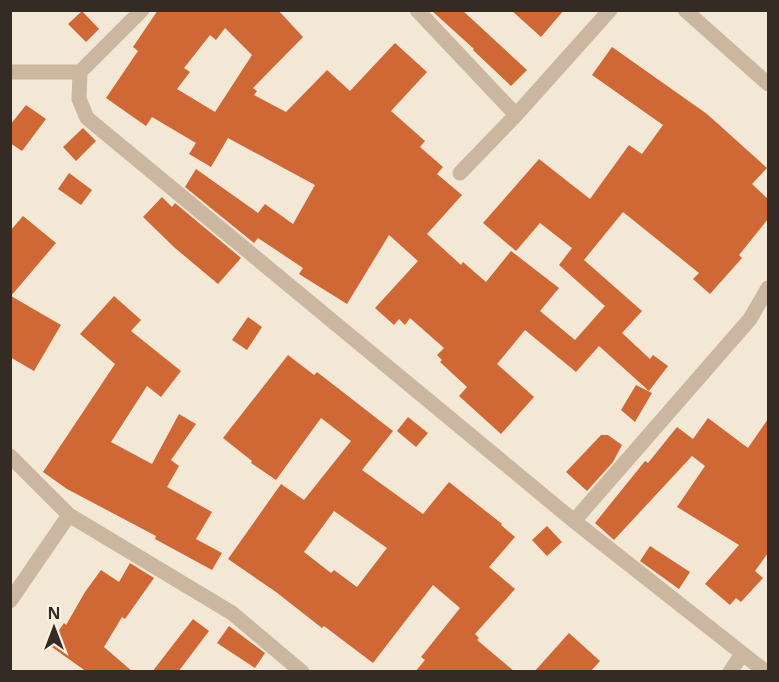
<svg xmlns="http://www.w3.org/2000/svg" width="779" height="682" font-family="'Noto Sans',sans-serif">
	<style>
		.building { fill: #d06835; fill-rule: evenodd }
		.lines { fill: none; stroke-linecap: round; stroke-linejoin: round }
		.minor { stroke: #cbb7a0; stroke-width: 15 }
	</style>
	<rect width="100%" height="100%" fill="#f3e7d5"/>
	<path class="building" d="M 158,10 L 278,10 L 303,37 L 253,88 L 257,91 L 254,95 L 286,112 L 327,70 L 350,91 L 395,43 L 427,72 L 391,111 L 425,141 L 420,147 L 443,167 L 437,174 L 462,195 L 427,234 L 461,265 L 463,262 L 486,282 L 511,251 L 559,288 L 540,311 L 575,340 L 605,306 L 559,265 L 572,248 L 540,223 L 516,251 L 483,223 L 539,159 L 590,199 L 629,145 L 642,154 L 663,125 L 592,75 L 612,47 L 707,114 L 767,168 L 752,184 L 768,199 L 768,219 L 739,255 L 742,258 L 710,294 L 693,279 L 699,273 L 623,212 L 584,260 L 642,311 L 622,333 L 650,359 L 653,355 L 668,366 L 649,391 L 599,346 L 576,372 L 525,330 L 497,364 L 534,397 L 501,434 L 459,396 L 467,387 L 440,362 L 442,360 L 437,355 L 444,348 L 410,318 L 405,325 L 399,319 L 394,325 L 375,308 L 418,261 L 389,235 L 347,304 L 299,274 L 303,268 L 258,238 L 254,243 L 185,187 L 196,169 L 258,213 L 265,204 L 293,224 L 315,185 L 228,138 L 211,167 L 189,154 L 196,143 L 152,117 L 146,126 L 106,98 L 138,51 L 133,47 ZM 225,28 L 252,55 L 215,112 L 177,89 L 190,72 L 184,68 L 210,35 L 216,40 Z
		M 431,10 L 462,10 L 527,70 L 511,86 L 473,50 L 474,49 Z
		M 511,10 L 564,10 L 541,37 Z
		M 82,11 L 99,29 L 86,42 L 68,24 Z
		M 26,105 L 46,119 L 22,151 L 10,143 L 10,125 Z
		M 83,128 L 96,141 L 76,161 L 63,147 Z
		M 69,173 L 92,190 L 81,205 L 58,189 Z
		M 162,197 L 172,207 L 175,203 L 241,258 L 218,284 L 175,248 L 143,217 Z
		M 23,216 L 56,243 L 11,296 L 61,325 L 34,371 L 10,357 L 10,231 Z
		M 114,296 L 141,320 L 131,331 L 181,371 L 161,397 L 147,386 L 111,442 L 152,464 L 179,414 L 196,424 L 171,460 L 179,466 L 167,487 L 212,512 L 196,539 L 222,553 L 212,570 L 155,539 L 156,536 L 67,489 L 43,472 L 115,364 L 80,334 Z
		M 248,317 L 262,327 L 247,350 L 232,340 Z
		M 288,355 L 314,375 L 317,372 L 393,431 L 362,470 L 423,514 L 449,482 L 502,524 L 501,525 L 515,537 L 489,567 L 515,589 L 475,634 L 479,638 L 477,640 L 515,672 L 415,672 L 425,660 L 421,657 L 460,608 L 433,585 L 373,663 L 324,626 L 322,628 L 276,592 L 228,559 L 281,484 L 304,500 L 351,441 L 321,418 L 276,480 L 251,463 L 252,461 L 223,438 ZM 334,511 L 387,548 L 357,587 L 334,570 L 331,573 L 304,552 Z
		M 636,385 L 652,393 L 635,422 L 621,410 Z
		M 408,417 L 428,433 L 416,447 L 397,431 Z
		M 708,418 L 748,448 L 768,419 L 768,553 L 755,571 L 763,578 L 741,602 L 736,598 L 730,605 L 705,584 L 739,545 L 677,507 L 705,466 L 692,456 L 614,540 L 595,523 L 645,461 L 648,463 L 677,427 L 693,439 Z
		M 601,435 L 608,435 L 622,445 L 613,462 L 587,491 L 566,472 Z
		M 547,526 L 562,542 L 547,556 L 532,540 Z
		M 650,546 L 690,572 L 679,589 L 640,561 Z
		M 130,563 L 154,578 L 125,619 L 122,617 L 104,647 L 133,672 L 87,672 L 49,645 L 64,623 L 66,625 L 85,592 L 101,570 L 119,582 Z
		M 193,619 L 209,631 L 178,672 L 152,672 Z
		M 229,626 L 265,653 L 255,668 L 217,643 Z
		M 569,633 L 600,661 L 590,672 L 534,672 Z"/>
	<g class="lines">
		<path class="minor" d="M 142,10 L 80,72 L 79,99 L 87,118 L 574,521 L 766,672
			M 417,10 L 516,115
			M 685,10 L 768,84
			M 10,72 L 80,72
			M 460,173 L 516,115 L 610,10
			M 10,456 L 69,515 L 232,613 L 302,672
			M 574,521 L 750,319 L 768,288
			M 10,601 L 69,515
			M 730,672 L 742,654"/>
	</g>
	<rect width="779" height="682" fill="none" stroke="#342b24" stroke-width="24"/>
	<g transform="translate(54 628)" stroke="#faf1e1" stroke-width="4.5" paint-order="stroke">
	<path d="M0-4.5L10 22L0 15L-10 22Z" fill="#342b24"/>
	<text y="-9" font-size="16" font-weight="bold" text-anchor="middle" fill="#342b24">N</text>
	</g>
</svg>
